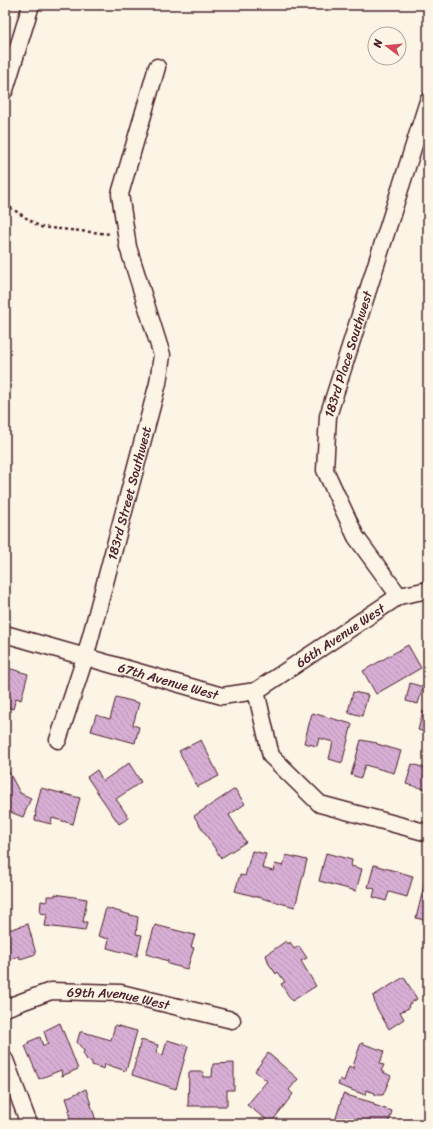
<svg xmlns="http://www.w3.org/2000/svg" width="433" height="1129" font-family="Sriracha,sans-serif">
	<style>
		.building { fill: url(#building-back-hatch); stroke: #4a1f2b }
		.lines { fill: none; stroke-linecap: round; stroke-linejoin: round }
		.street-casing { stroke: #4a1f2b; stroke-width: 19 }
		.path { stroke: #4a1f2b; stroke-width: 2.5; stroke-dasharray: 3 3; stroke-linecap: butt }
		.street { stroke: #fcf5e5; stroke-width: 16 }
		.labels { text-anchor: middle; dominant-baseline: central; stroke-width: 4; stroke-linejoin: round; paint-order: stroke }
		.street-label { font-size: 13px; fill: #4a1f2b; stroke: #fcf5e5 }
	</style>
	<defs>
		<pattern id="building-back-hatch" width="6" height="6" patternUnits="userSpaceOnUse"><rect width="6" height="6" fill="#d7aed4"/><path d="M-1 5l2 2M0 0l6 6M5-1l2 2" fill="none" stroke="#ba95b6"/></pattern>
	</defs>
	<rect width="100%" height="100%" fill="#fcf5e5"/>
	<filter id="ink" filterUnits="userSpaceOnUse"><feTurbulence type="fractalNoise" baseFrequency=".025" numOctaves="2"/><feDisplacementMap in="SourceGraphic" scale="8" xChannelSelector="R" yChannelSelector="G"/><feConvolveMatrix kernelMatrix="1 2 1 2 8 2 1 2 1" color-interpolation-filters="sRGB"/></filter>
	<g filter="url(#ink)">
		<path class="building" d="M 408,645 L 421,668 L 376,694 L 363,671 Z
			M 5,667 L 28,674 L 21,700 L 16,698 L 13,709 L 5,706 Z
			M 410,683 L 423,687 L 418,704 L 406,701 Z
			M 353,692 L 368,695 L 362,716 L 348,712 Z
			M 116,697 L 139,703 L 133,725 L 139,727 L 135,743 L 91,731 L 96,715 L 110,719 Z
			M 423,711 L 428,713 L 428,733 L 418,730 Z
			M 312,713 L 352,724 L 342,763 L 329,759 L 333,742 L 319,738 L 317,746 L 304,743 Z
			M 201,740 L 219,776 L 197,787 L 179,751 Z
			M 361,740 L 377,743 L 377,744 L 401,751 L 394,773 L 365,765 L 361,778 L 351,775 Z
			M 129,763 L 141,782 L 116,799 L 129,818 L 119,824 L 87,777 L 97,770 L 103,781 Z
			M 412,764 L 428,769 L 428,790 L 406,784 Z
			M 5,765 L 20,793 L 31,798 L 23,817 L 5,810 Z
			M 41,788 L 80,798 L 73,824 L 52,818 L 51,824 L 35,820 L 36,813 L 35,813 Z
			M 235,789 L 245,804 L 229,815 L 246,842 L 221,858 L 194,816 Z
			M 252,851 L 266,854 L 262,868 L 273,871 L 275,864 L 283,866 L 286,855 L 307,860 L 295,907 L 235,891 L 240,875 L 245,876 Z
			M 326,853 L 352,860 L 351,866 L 362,869 L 356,891 L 319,881 Z
			M 374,865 L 413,876 L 407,897 L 389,892 L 386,901 L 373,897 L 375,889 L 368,887 Z
			M 427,874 L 428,874 L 428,921 L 416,918 Z
			M 55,894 L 87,899 L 83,922 L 87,922 L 85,931 L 45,926 L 47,914 L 40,913 L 41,901 L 47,902 L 47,896 L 55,896 Z
			M 106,908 L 138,917 L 136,934 L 142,935 L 137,956 L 107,948 L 109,939 L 98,936 Z
			M 28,924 L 36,954 L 20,959 L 19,956 L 5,961 L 5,931 Z
			M 155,925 L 195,935 L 191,947 L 194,948 L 187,969 L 168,964 L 168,961 L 146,954 Z
			M 286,941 L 288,944 L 290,942 L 294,949 L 299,946 L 307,958 L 301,961 L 316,986 L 292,1001 L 281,984 L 285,982 L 278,972 L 276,974 L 269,964 L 266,955 Z
			M 404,977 L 417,999 L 408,1005 L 409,1008 L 400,1012 L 404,1019 L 389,1029 L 376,1007 L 373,996 Z
			M 60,1023 L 78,1069 L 62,1076 L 61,1070 L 39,1079 L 25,1046 L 29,1044 L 28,1042 L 40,1037 L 43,1046 L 48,1044 L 44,1031 Z
			M 115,1025 L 137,1031 L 126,1071 L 105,1064 L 104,1069 L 92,1065 L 92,1062 L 87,1060 L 83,1053 L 84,1051 L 77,1042 L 80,1032 L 83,1032 L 111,1040 Z
			M 141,1040 L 158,1045 L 156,1053 L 163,1055 L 167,1040 L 188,1046 L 176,1089 L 132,1075 Z
			M 361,1043 L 384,1051 L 380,1064 L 384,1065 L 381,1071 L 391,1076 L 383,1095 L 375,1095 L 375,1093 L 366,1090 L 365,1095 L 338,1085 L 340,1079 L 344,1081 L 349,1066 L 355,1069 L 353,1066 Z
			M 268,1053 L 298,1079 L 289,1090 L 293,1094 L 271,1123 L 247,1105 L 267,1081 L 255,1071 Z
			M 234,1063 L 234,1090 L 227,1090 L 227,1106 L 188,1106 L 189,1072 L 203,1072 L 203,1077 L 212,1077 L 213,1064 Z
			M 86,1089 L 97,1124 L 61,1124 L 60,1122 L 70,1118 L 68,1111 L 70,1110 L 66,1098 Z
			M 343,1094 L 374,1103 L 374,1105 L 392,1111 L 388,1124 L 339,1124 L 340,1119 L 336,1118 Z"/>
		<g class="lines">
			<defs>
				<g id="street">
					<path d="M 5,90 L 31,5"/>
					<path id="s1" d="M 399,596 L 356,537 L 325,470 L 328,416 L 428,101"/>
					<path id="s2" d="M 5,634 L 222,696 L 256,691 L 271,756 L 320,804 L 428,833"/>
					<path id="s3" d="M 256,691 L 399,596 L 428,590"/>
					<path id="s4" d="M 58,740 L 85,658 L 158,383 L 162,355 L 128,247 L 120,194 L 157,67"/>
					<path id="s5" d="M 5,1008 L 51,991 L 121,993 L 232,1020"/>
					<path d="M 5,1060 L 29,1124"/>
				</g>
			</defs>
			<use href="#street" class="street-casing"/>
			<path class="path" d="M 5,204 L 40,227 L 111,234"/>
			<use href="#street" class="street"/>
		</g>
	</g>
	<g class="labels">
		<g class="street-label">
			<text stroke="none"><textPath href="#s1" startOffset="266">183rd Place Southwest</textPath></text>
			<text stroke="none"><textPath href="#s4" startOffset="257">183rd Street Southwest</textPath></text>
			<text stroke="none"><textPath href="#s3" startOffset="101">66th Avenue West</textPath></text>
			<text stroke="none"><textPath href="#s2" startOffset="170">67th Avenue West</textPath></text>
			<text stroke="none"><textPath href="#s5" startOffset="117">69th Avenue West</textPath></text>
		</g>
	</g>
	<rect width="433" height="1129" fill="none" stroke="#fcf5e5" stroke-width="20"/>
	<rect x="10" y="10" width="413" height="1109" fill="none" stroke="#4a1f2b" stroke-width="1.5" filter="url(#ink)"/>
	<g transform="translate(387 46) rotate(286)"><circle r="19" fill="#fcf5e5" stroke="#b59f9b"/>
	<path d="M0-3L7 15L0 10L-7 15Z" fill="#d1495b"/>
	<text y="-6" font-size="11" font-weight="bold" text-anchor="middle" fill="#4a1f2b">N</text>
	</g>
</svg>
